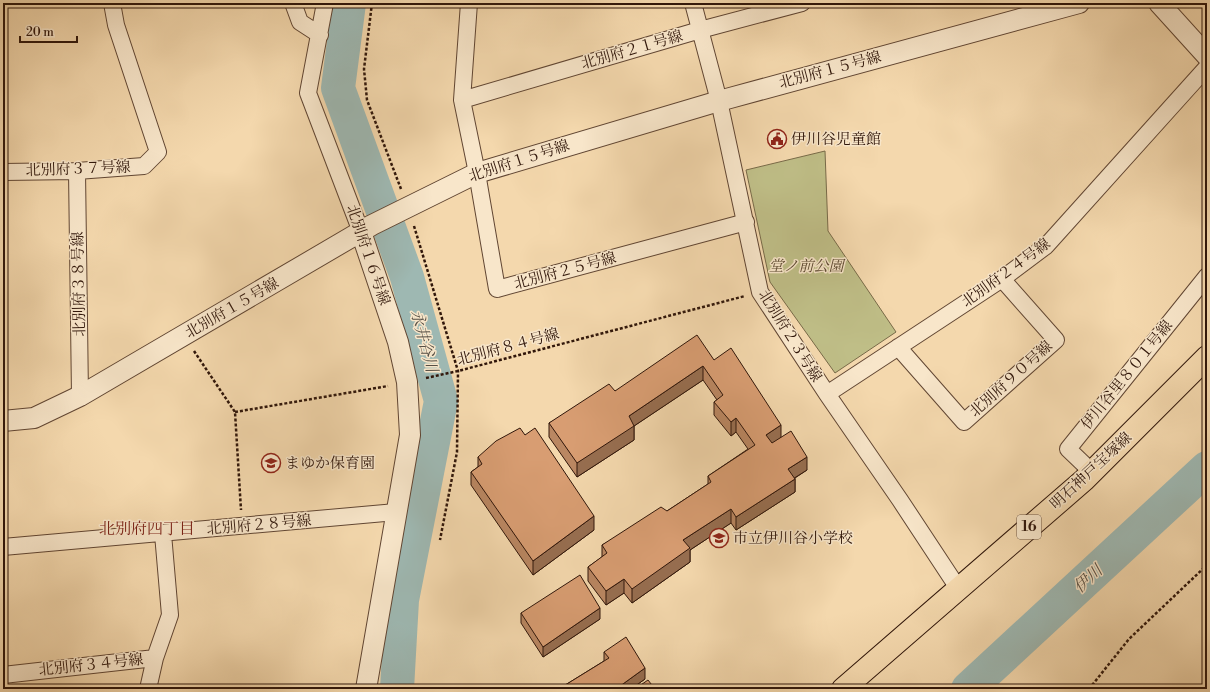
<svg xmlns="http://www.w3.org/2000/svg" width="1210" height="692" font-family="'Libre Bodoni','Noto Serif JP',serif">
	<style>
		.green { fill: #bfbe87; stroke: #786a48 }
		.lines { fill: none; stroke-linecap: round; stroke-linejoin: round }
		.river { stroke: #9eb8b2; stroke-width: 34 }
		.minor-casing { stroke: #614633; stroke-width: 18 }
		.tertiary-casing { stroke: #614633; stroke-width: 22 }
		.primary-casing { stroke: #30160a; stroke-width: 24 }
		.path { stroke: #30160a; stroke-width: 2.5; stroke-dasharray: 3 2; stroke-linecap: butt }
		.minor { stroke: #f8e6ca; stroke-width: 16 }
		.tertiary { stroke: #f8e6ca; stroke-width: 20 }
		.primary { stroke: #f4d8ad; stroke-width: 22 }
		.wall { fill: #ba8762; stroke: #30160a }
		.shaded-wall { fill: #976e50; stroke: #30160a }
		.building { fill: #d89d72; stroke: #30160a }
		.labels { text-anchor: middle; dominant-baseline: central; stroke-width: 3; stroke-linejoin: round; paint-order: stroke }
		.shield { fill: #f8e6ca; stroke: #6c5444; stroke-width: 1 }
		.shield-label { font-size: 14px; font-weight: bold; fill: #30160a }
		.street-label { font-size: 15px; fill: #30160a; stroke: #f8e6ca }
		.poi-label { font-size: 15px; fill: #30160a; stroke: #f8e6ca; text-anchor: start }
		.park-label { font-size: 15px; font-style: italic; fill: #5b4830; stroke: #f8e6ca }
		.water-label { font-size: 16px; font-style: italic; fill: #564f45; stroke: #f8e6ca }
		.neighbourhood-label { font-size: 16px; fill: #7a1f14; stroke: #f8e6ca }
	</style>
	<rect width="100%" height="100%" fill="#f4d8ad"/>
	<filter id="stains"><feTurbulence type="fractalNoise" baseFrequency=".005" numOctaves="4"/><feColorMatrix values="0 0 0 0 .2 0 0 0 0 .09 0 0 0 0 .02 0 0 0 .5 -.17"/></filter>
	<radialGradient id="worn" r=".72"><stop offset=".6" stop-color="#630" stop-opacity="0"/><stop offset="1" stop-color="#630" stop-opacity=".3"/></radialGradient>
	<path class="green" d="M 825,151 L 828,231 L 896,332 L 835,373 L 770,282 L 746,170 Z"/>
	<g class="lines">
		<path class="river" d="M 349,3 L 338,88 L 407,277 L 441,401 L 402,600 L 397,689
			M 968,689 L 1207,468"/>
		<defs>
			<path id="minor" d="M 293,3 L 300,22 L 320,35
				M 325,3 L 308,93 L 361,232
				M 469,3 L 462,100 L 477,173 L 497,289 L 746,222
				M 693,3 L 719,101 L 760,292 L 827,394 L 900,500 L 958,588
				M 462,100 L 700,30 L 802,3
				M 77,171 L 80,396
				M 3,172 L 77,171 L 144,166 L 158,152 L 116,25 L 112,3
				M 898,347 L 964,422 L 1056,340 L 1002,279
				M 827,394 L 1002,279 L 1046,246 L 1207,67
				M 1092,472 L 1068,449 L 1207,276
				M 3,547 L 396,512
				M 3,675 L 155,658
				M 148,689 L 155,658 L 170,615 L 163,534"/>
			<path id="tertiary" d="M 1159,3 L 1207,56
				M 361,232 L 398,342 L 407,382 L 410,435 L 366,689
				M 3,421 L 34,418 L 80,396 L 372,225 L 477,173 L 719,101 L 1079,3"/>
			<path id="primary" d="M 843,689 L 1084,480 L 1207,357"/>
		</defs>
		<use href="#minor" class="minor-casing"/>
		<use href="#tertiary" class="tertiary-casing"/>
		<use href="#primary" class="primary-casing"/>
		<path class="path" d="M 372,3 L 364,69 L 367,100 L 401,189
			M 414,226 L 458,371 L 457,452 L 440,540
			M 194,351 L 235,412 L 241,510
			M 426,378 L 458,371 L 745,296
			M 235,412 L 388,386
			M 1089,689 L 1129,639 L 1207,565"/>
		<use href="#minor" class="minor"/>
		<use href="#tertiary" class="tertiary"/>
		<use href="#primary" class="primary"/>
	</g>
	<path class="wall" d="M 714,360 L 781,437 L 807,470 L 795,478 L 795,492 L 736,530 L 731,523 L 690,550 L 690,562 L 632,603 L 624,593 L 606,605 L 588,581 L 588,567 L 602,557 L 602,545 L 667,511 L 708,484 L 708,476 L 748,449 L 736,432 L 731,436 L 714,415 L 714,402 L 717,400 L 703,380 L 634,426 L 634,440 L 577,477 L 549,437 L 549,423 L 615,391 Z
		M 478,457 L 594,530 L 533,575 L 471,485 L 471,472 L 478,467 Z
		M 521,613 L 600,619 L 543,657 L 521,623 Z
		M 604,652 L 645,679 L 631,689 L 562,689 L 562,687 L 604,661 Z"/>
	<path class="shaded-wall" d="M 703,366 L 703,380 L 634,426 L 634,440 L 577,477 L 577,463 L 629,416 Z
		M 736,418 L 736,432 L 731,436 L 731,422 Z
		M 781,425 L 781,438 L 766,449 L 766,435 Z
		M 807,457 L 807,470 L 788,482 L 788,469 Z
		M 795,479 L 795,492 L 736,530 L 736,517 Z
		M 731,509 L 731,523 L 690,550 L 690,562 L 632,603 L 632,589 L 683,540 Z
		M 594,516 L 594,530 L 533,575 L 533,561 Z
		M 624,579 L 624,593 L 606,605 L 606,591 Z
		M 600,608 L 600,619 L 543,657 L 543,647 Z
		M 645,668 L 645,679 L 631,689 L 616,689 Z"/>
	<path class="building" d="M 697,335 L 714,360 L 731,348 L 781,425 L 766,435 L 772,443 L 791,431 L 807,457 L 788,469 L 795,479 L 736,517 L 731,509 L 683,540 L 690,548 L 632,589 L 624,579 L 606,591 L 588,567 L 607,553 L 602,545 L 661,507 L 667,511 L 711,482 L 708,476 L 755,445 L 736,418 L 731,422 L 714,402 L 723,395 L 703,366 L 629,416 L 634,426 L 577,463 L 549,423 L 609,384 L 615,391 Z
		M 520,428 L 525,435 L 535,428 L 594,516 L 533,561 L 471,472 L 482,464 L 478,457 L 496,441 Z
		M 580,575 L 600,608 L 543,647 L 521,613 Z
		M 626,637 L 645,668 L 616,689 L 564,689 L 562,687 L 609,658 L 604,652 Z
		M 648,680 L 655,689 L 635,689 Z"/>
	<defs>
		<symbol id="civic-ring" viewBox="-11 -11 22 22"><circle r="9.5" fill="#f8e6ca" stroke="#8f2418" stroke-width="1.5"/><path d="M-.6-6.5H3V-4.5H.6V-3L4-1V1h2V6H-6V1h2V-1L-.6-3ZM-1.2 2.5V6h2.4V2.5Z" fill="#8f2418"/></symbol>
		<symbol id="school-ring" viewBox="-11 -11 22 22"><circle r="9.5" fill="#f8e6ca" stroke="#8f2418" stroke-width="1.5"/><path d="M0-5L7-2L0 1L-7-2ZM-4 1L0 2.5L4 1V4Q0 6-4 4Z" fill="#8f2418"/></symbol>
	</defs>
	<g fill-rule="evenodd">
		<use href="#civic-ring" x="766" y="128" width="22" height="22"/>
		<use href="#school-ring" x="260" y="452" width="22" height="22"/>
		<use href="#school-ring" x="708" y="527" width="22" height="22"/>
	</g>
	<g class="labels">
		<rect class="shield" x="1017" y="515" width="24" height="24" rx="3"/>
		<g class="shield-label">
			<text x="1029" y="527">16</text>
		</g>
		<g class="street-label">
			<text transform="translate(632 50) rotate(-16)">北別府２１号線</text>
			<text transform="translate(830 70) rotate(-15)">北別府１５号線</text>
			<text transform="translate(519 161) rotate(-18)">北別府１５号線</text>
			<text transform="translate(78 169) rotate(-2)">北別府３７号線</text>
			<text transform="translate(368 255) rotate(71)">北別府１６号線</text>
			<text transform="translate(565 271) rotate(-15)">北別府２５号線</text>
			<text transform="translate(1006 273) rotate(-36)">北別府２４号線</text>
			<text transform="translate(79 284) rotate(-91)">北別府３８号線</text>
			<text transform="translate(232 308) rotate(-30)">北別府１５号線</text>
			<text transform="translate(790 336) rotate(58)">北別府２３号線</text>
			<text transform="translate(508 347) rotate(-15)">北別府８４号線</text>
			<text transform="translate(1127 375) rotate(-51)">伊川谷里８０１号線</text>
			<text transform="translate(1011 379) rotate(-42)">北別府９０号線</text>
			<text transform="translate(1091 471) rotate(-43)">明石神戸宝塚線</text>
			<text transform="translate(259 525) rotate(-5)">北別府２８号線</text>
			<text transform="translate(91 665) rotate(-6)">北別府３４号線</text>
		</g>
		<g class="poi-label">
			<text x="791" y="139">伊川谷児童館</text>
			<text x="285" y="463">まゆか保育園</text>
			<text x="733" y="538">市立伊川谷小学校</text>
		</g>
		<g class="park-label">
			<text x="806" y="266">堂ノ前公園</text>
		</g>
		<g class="water-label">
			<text transform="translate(424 341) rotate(75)">永井谷川</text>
			<text transform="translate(1088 579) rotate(-43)">伊川</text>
		</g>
		<g class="neighbourhood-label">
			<text x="147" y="529">北別府四丁目</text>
		</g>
	</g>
	<rect width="1210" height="692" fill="none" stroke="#f4d8ad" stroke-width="16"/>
	<rect x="4" y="4" width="1202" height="684" fill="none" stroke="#30160a" stroke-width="2"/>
	<rect x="8" y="8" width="1194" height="676" fill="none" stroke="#30160a"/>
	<path d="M20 36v6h57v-6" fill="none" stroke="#30160a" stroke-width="2"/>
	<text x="26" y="36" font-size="12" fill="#30160a" stroke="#f8e6ca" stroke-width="3" paint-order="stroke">20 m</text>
	<rect width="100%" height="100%" filter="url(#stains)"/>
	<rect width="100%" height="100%" fill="url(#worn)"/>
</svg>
